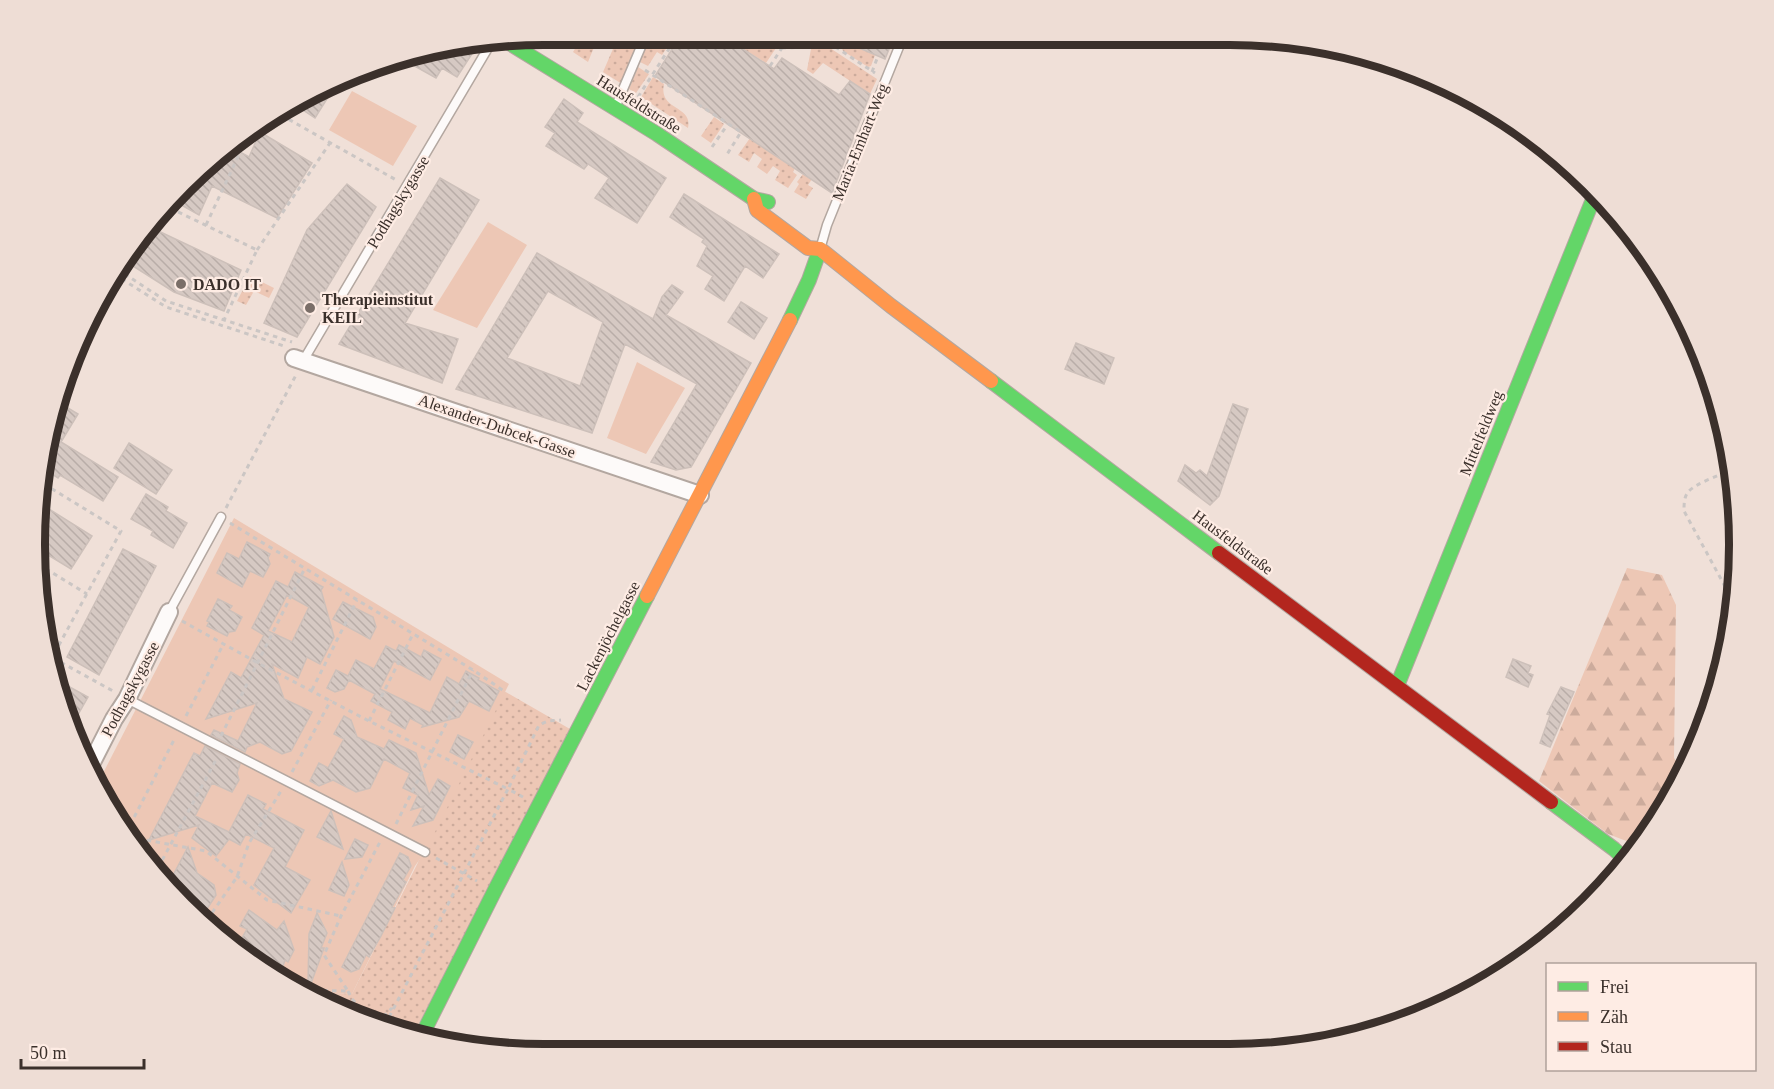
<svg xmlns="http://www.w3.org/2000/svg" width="1774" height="1089" font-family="Georgia,serif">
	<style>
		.grass { fill: url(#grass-dots) }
		.forest { fill: url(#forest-firs) }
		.green { fill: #edc7b5 }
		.building { fill: url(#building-back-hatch); stroke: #cdc0ba; stroke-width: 1.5; fill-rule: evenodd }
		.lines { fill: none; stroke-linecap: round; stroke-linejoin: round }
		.lane-casing { stroke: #b3a7a0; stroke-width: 11 }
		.street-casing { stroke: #b3a7a0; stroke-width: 20 }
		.fast-casing { stroke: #b3a7a0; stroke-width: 16 }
		.slow-casing { stroke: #b3a7a0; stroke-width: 16 }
		.jam-casing { stroke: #b3a7a0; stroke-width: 16 }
		.path { stroke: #cbc6c4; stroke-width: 3; stroke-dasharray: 4.5 4.5; stroke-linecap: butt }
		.lane { stroke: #fdfaf9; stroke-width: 8 }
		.street { stroke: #fdfaf9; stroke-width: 16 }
		.fast { stroke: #63d668; stroke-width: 14 }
		.slow { stroke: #ff974d; stroke-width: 14 }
		.jam { stroke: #b3261e; stroke-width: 14 }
		.poi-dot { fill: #7a6e68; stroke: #feece4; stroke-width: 2 }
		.labels { text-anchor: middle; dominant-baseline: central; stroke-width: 4.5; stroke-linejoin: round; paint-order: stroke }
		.street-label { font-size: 16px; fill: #3b302b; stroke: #feece4 }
		.poi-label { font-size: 16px; font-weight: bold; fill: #3b302b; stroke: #feece4; text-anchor: start }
		.rim { fill: none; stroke: #3b302b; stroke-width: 8 }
	</style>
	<defs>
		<pattern id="grass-dots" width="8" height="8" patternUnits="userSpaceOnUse" patternTransform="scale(1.5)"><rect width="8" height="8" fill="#edc7b5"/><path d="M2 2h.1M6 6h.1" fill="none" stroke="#ccab9c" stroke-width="1.8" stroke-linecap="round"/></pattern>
		<pattern id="forest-firs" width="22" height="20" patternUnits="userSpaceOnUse" patternTransform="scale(1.5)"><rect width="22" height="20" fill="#edc7b5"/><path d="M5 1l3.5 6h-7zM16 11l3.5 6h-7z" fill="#ccab9c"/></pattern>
		<pattern id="building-back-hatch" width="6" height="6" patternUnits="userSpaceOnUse" patternTransform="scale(1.5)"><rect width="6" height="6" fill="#d6c9c3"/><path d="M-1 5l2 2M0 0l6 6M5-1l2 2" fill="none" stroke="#b9ada8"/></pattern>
	</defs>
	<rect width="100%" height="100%" fill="#f0e0d8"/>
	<path class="grass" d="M 578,35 L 592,44 L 596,39 L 597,40 L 588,62 L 573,52 L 579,42 L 576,39 Z
		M 619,35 L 641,35 L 622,84 L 603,72 Z
		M 651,35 L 675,35 L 662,55 L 657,52 L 648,66 L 640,62 Z
		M 723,36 L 765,36 L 774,43 L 776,48 L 766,63 Z
		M 773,36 L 829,36 L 832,37 L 830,43 L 784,45 Z
		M 844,42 L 875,55 L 871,66 L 868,67 L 843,51 L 842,48 Z
		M 830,48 L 877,79 L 870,94 L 823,63 L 813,74 L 807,70 L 811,49 Z
		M 638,67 L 649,74 L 636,93 L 629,89 Z
		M 653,77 L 664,84 C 658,111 693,105 688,128 L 641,97 Z
		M 714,117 L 724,124 L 711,143 L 701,136 Z
		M 750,138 L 795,168 L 793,172 L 797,175 L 788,188 L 775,180 L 780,171 L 773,166 L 767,174 L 757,167 L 762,159 L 754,153 L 749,162 L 738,155 Z
		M 803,174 L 812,179 L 808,185 L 813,188 L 806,199 L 794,192 L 799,184 L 797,182 Z
		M 250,276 L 274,288 L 269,298 L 254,291 L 246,305 L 237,301 Z
		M 504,691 L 570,729 L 414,1033 L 350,1016 L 306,991 L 352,994 Z"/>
	<path class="forest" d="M 1627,568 L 1662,575 L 1676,605 L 1674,758 L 1685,773 L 1639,848 L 1629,842 L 1608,834 L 1539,781 Z"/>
	<path class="green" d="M 352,91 L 417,126 L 393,166 L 329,130 Z
		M 488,222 L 527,245 L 477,328 L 433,310 Z
		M 637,362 L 685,388 L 646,454 L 607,438 Z
		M 234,518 L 509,684 L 425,852 L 415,866 L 352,994 L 306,991 L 234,949 L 121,828 L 98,783 Z"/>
	<path class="building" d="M 681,35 L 723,36 L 774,69 L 782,58 L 839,95 L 850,81 L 870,94 L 832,193 L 655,76 Z
		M 831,36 L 855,36 L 894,37 L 885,59 Z
		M 477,46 L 457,77 L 442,68 L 436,78 L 400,58 Z
		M 335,86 L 315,118 L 297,106 L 315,97 Z
		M 564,99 L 583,113 L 577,122 L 666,178 L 637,223 L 595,198 L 609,178 L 588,164 L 584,169 L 546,146 L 555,133 L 545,127 Z
		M 260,132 L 312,163 L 277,218 L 212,186 L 199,215 L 176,202 L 229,146 L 249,157 Z
		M 440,178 L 479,200 L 405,323 L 458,339 L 442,383 L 339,344 Z
		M 347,184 L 376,207 L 297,337 L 264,323 L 307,230 Z
		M 684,194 L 779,254 L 763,278 L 745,266 L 724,301 L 705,289 L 713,276 L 697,266 L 707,246 L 702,242 L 704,239 L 670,217 Z
		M 152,228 L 241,270 L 224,311 L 174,292 L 122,259 Z
		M 537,253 L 653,319 L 662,297 L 672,285 L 683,292 L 666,315 L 751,363 L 691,467 L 676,470 L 651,462 L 697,384 L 625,344 L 592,433 L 456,389 ZM 548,291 L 603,322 L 580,386 L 507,358 Z
		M 741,302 L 767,318 L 754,339 L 728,322 Z
		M 1076,343 L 1114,358 L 1104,384 L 1065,369 Z
		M 58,402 L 78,414 L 61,442 L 118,477 L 103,501 L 60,475 L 58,478 L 47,471 Z
		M 1233,404 L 1248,409 L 1219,496 L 1210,505 L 1178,481 L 1185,465 L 1196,473 L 1200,470 L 1207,476 Z
		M 129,443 L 172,470 L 156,494 L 114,468 Z
		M 146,494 L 168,507 L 166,511 L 187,523 L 173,548 L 151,535 L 153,531 L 131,519 Z
		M 41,504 L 92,536 L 71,569 L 35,547 Z
		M 247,542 L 270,554 L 268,558 L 270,564 L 263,577 L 250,571 L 242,587 L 217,573 L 227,553 L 239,559 Z
		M 123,549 L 156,566 L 99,675 L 67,657 Z
		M 295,572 L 323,587 L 321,590 L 334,637 L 320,664 L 307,657 L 298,678 L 272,664 L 284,699 L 312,712 L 291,751 L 282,754 L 260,742 L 247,747 L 245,752 L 211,735 L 214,730 L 238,741 L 257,703 L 206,719 L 231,672 L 241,678 L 264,635 L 252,628 L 276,581 L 288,587 ZM 287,595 L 309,607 L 292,642 L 268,631 Z
		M 218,599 L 232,606 L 229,610 L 242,617 L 235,631 L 229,632 L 227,636 L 207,626 L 209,622 L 207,621 Z
		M 343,602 L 373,617 L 376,627 L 370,639 L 333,619 Z
		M 399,645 L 421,657 L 424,650 L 441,659 L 430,680 L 394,661 L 380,689 L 430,713 L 447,677 L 459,684 L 466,671 L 479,678 L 478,680 L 499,691 L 489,711 L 469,701 L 459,717 L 422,727 L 423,725 L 410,718 L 405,729 L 388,720 L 392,712 L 371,701 L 375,694 L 349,680 L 344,689 L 335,692 L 327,688 L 336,670 L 348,676 L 356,660 L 374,669 L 386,646 L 396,651 Z
		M 1513,659 L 1531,666 L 1528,673 L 1533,675 L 1528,687 L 1506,677 Z
		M 57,680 L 88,697 L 71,727 L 61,708 Z
		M 1561,687 L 1574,692 L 1550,747 L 1540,743 L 1550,715 L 1547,714 Z
		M 344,716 L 351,720 L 357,737 L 384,749 L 389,740 L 416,753 L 429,795 L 438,779 L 450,786 L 433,820 L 413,826 L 424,806 L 411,810 L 418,795 L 403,788 L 410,773 L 384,759 L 370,788 L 356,792 L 333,780 L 319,786 L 310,781 L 319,763 L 328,768 L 344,739 L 334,734 Z
		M 458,735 L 473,742 L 464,759 L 450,752 Z
		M 205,746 L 240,764 L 237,773 L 239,780 L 232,792 L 212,783 L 195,816 L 229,832 L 248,795 L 266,804 L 263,809 L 304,830 L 285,867 L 310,880 L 291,913 L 254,885 L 274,848 L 246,834 L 240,845 L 229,839 L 216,856 L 192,838 L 199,825 L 149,840 L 194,753 L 200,756 Z
		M 331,811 L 343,849 L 317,837 Z
		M 355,839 L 368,845 L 362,857 L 345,859 Z
		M 188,847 L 197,873 L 214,885 L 216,895 L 205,912 L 191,903 L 170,881 Z
		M 400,853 L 408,857 L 411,866 L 403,880 L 406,882 L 392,907 L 395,908 L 381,936 L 369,957 L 366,955 L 359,969 L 351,972 L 342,967 Z
		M 342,862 L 349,885 L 344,896 L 329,890 Z
		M 249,910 L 277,930 L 284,921 L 294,950 L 288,962 L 285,960 L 280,975 L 235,950 L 247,929 L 240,926 Z
		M 317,913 L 327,933 L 321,948 L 324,948 L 310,986 L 308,985 L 309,934 Z"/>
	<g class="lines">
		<defs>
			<path id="lane" d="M 615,108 L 646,35
				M 821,246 L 827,225 L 903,37
				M 303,361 L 491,43
				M 169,612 L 221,517
				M 127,699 L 425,852"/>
			<path id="street" d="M 294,358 L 700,495
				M 90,766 L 114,719 L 127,699 L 169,612"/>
			<path id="fast" d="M 506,41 L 657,134 L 754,199 L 768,202
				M 790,320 L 809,280 L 820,249
				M 991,381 L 1219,553
				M 1397,686 L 1596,192
				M 1551,802 L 1614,849 L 1628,862
				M 422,1035 L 495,890 L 647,596"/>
			<path id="slow" d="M 754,199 L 757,210 L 808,248 L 820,249 L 891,306 L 991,381
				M 647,596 L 790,320"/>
			<path id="jam" d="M 1219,553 L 1551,802"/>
		</defs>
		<use href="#lane" class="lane-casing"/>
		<use href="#street" class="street-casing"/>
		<use href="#fast" class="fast-casing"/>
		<use href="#slow" class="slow-casing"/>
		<use href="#jam" class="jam-casing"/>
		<path class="path" d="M 585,35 L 594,41
			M 768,36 L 782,48 L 834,46 L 875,73
			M 834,46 L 836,39
			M 770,66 L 782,48
			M 645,70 L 741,132 L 726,156
			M 872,72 L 878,56
			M 638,97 L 678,35
			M 281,115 L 398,181
			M 712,147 L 728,124
			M 170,208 L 257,250 L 224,320
			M 206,225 L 250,131
			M 257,250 L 330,143
			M 117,269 L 166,301 L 292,342
			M 114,274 L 166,307 L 284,346
			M 1734,471 L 1729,471 C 1718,476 1696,483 1688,492 C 1684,497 1684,505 1684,511 L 1734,603
			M 44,484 L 121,531 L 53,656
			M 226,508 L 296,375
			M 230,523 L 473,670 L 504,691
			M 38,564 L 87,594
			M 182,621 L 258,663 L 369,721 L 508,789 L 539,725 L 548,721 L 561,720
			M 53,658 L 113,691
			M 312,690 L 357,600
			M 186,716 L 224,643
			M 369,721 L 413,634
			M 221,736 L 305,568
			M 292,772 L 331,700
			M 396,824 L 473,670
			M 126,833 L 175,738
			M 129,837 L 206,851 L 267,900 L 341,916
			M 436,858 L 477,881
			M 158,868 L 217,758
			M 207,920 L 237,877 L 249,843 L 281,791
			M 305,990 L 348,991 L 324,955 L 341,916 L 380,842
			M 348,991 L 352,999 L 376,1023
			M 377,1023 L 392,1008
			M 385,1025 L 508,789 L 523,797"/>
		<use href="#lane" class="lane"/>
		<use href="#street" class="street"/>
		<use href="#fast" class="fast"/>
		<use href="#slow" class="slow"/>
		<use href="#jam" class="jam"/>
	</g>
	<g class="poi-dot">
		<circle cx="181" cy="284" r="6"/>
		<circle cx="310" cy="308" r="6"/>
	</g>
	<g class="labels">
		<g class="street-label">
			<text transform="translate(639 104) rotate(32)">Hausfeldstraße</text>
			<text transform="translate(860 142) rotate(-68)">Maria-Emhart-Weg</text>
			<text transform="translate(398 202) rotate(-59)">Podhagskygasse</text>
			<text transform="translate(497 426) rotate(19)">Alexander-Dubcek-Gasse</text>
			<text transform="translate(1481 433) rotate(-68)">Mittelfeldweg</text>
			<text transform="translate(1233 542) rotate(37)">Hausfeldstraße</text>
			<text transform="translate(608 636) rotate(-63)">Lackenjöchelgasse</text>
			<text transform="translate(130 689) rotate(-62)">Podhagskygasse</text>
		</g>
		<g class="poi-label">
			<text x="193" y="284">DADO IT</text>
			<text x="322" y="299">Therapieinstitut<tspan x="322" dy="18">KEIL</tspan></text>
		</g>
	</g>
	<path d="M0 0H1774V1089H0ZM544 45H1230A499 499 0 0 1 1729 544V545A499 499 0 0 1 1230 1044H544A499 499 0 0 1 45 545V544A499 499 0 0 1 544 45Z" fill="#eeddd5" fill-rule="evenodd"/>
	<path class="rim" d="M544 45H1230A499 499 0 0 1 1729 544V545A499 499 0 0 1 1230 1044H544A499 499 0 0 1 45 545V544A499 499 0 0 1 544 45Z"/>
	<rect x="1546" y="963" width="210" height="108" fill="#feece4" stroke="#b0a19a" stroke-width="1.5"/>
	<rect x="1558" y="982" width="30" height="9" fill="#63d668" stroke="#b0a19a" stroke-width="1.5"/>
	<text x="1600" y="993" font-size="18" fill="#3b302b">Frei</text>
	<rect x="1558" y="1012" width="30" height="9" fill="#ff974d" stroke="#b0a19a" stroke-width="1.5"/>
	<text x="1600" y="1023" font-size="18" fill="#3b302b">Zäh</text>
	<rect x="1558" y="1042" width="30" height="9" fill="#b3261e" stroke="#b0a19a" stroke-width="1.5"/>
	<text x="1600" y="1053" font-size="18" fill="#3b302b">Stau</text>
	<path d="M21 1059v9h123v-9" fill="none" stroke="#3b302b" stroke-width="3"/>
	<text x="30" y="1059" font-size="18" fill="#3b302b" stroke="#feece4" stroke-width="4.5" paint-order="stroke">50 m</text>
</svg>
